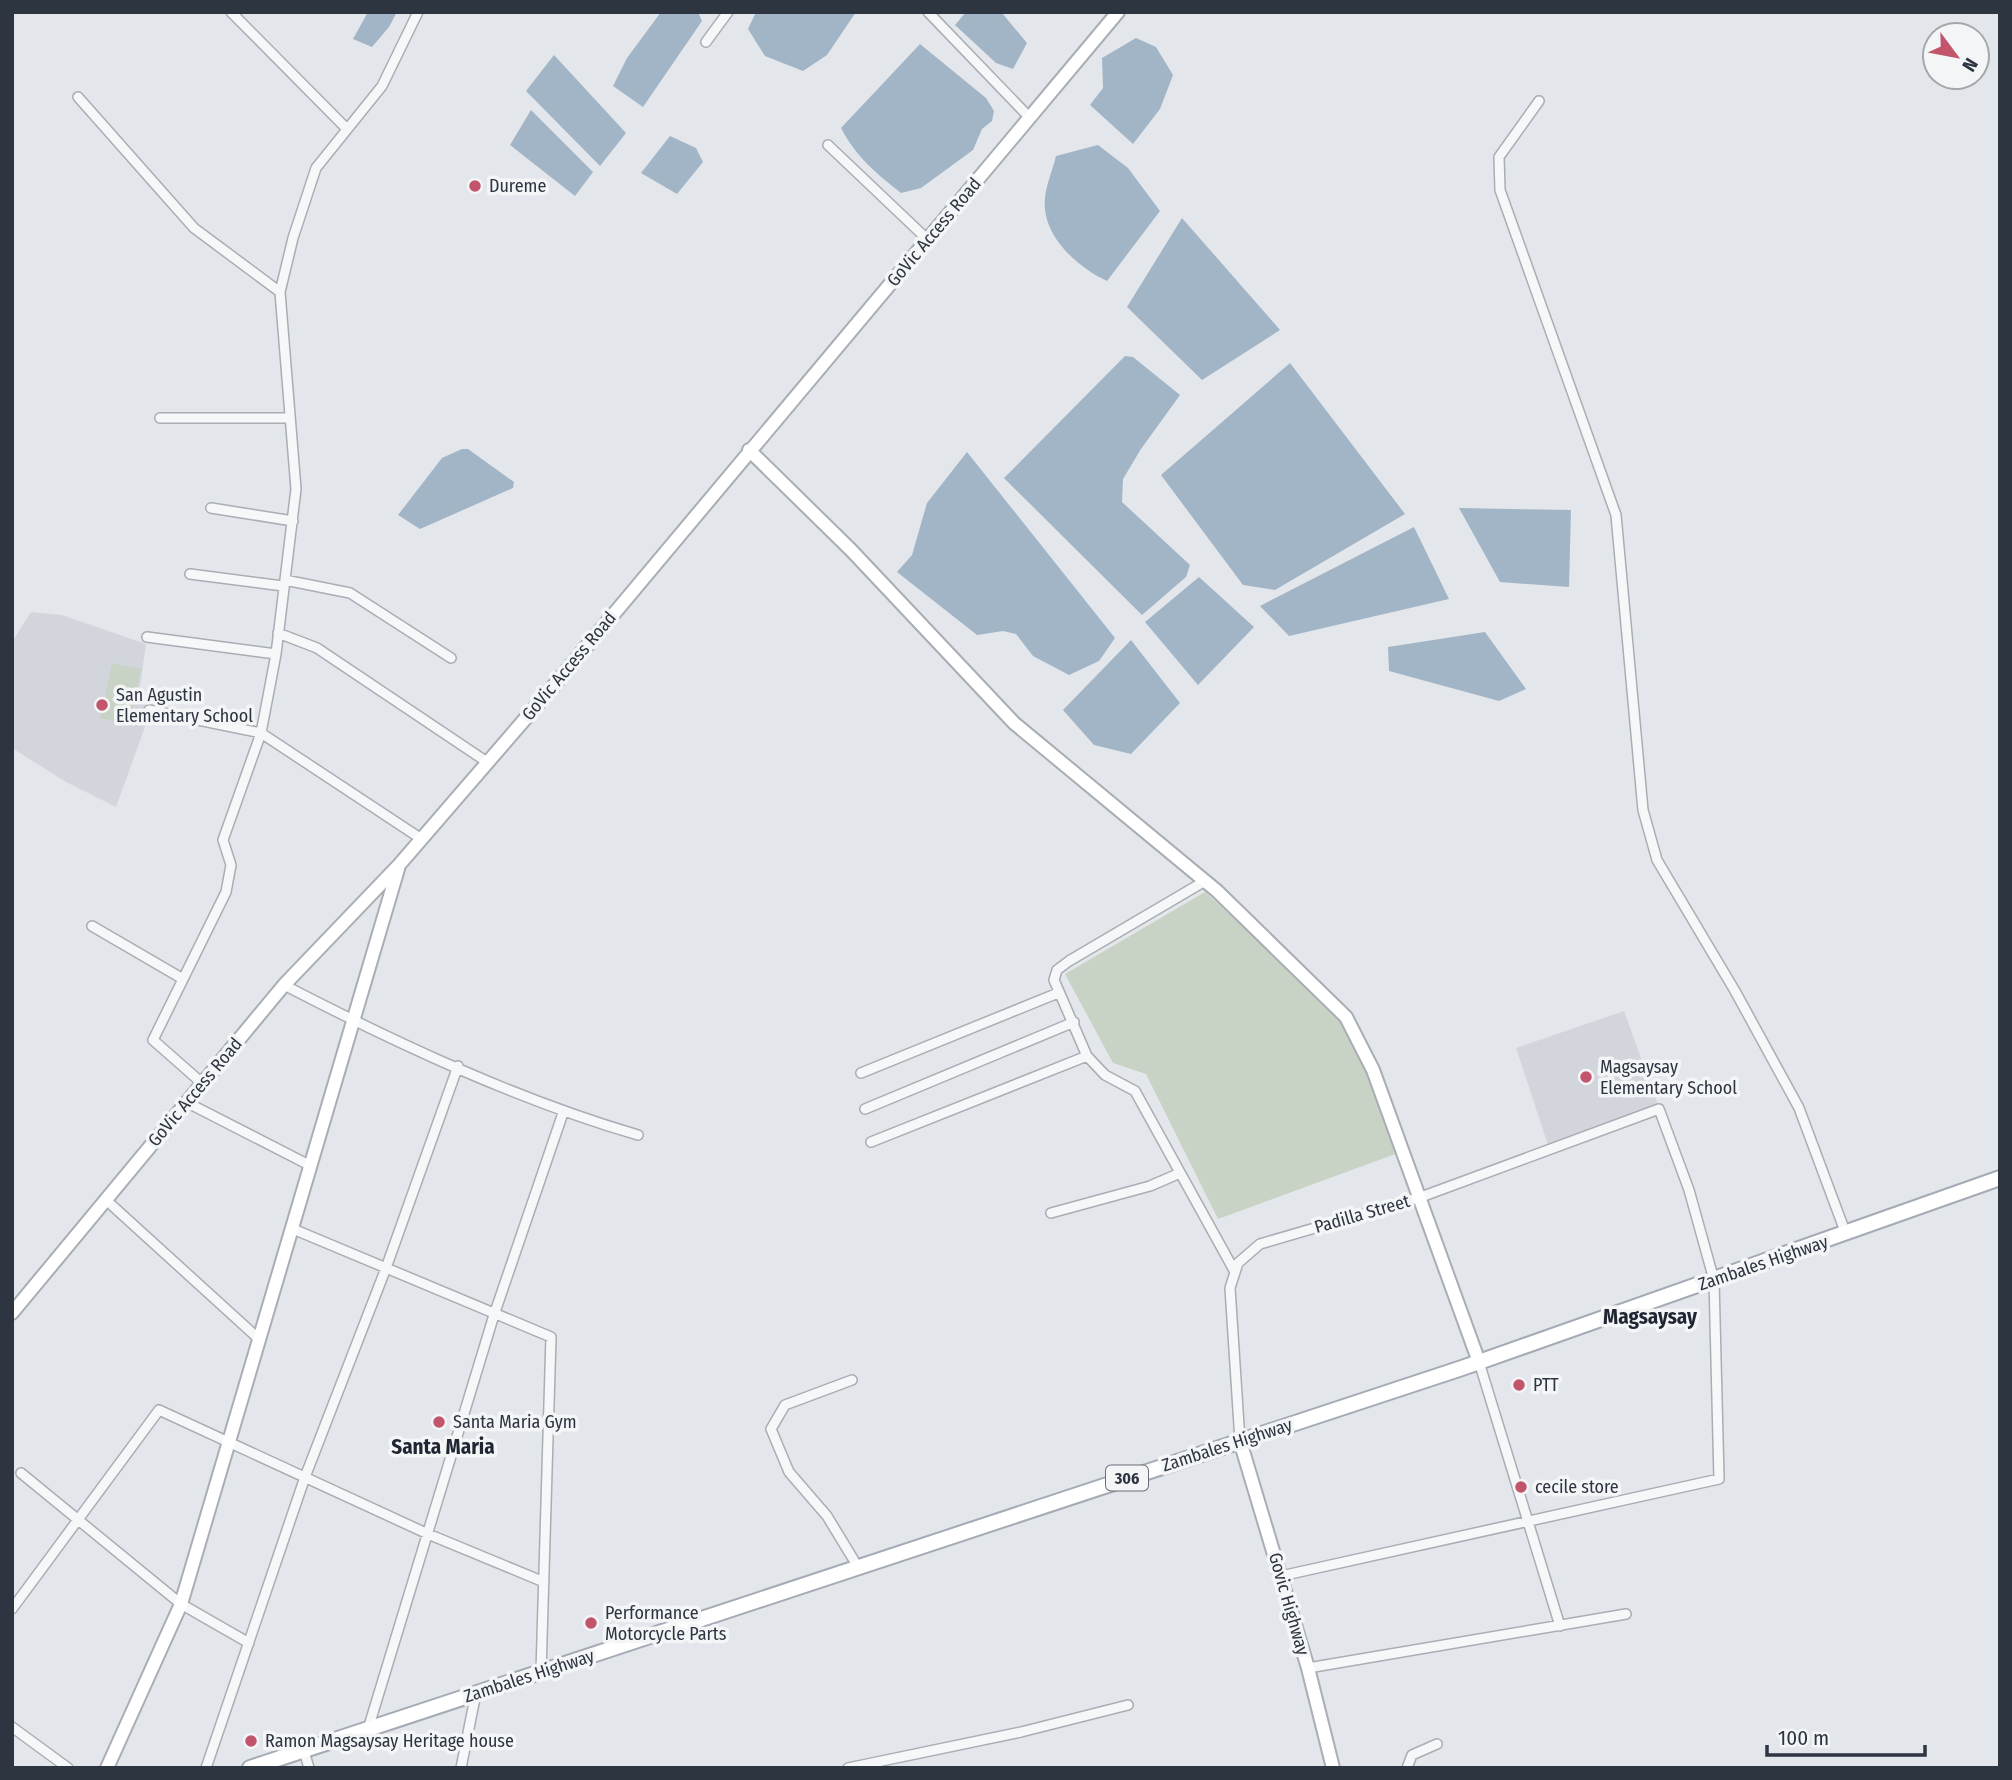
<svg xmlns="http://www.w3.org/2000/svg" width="2012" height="1780" font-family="'Fira Sans Condensed',sans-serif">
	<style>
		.built { fill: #d2d6dc }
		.green { fill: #c9d3c5 }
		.water { fill: #a2b5c6 }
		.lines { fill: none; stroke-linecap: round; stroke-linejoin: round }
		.street-casing { stroke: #a9adb4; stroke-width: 12 }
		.secondary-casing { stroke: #a9adb4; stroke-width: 16 }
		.primary-casing { stroke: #a4abb5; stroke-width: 18 }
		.street { stroke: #f6f7f9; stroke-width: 9 }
		.secondary { stroke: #fff; stroke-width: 12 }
		.primary { stroke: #fff; stroke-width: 14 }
		.poi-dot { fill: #c2556b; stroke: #f3f5f7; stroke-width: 2.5 }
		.labels { text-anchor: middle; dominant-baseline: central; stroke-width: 7; stroke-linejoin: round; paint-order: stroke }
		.shield { fill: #f3f5f7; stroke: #686f78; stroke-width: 2 }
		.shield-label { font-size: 16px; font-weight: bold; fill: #2d3541 }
		.poi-label { font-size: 18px; fill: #2d3541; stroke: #f3f5f7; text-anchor: start }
		.street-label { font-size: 18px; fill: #2d3541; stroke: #f3f5f7 }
		.quarter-label { font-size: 21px; font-weight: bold; fill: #1f2632; stroke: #f3f5f7 }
	</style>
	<rect width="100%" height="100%" fill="#e3e6ea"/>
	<path class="built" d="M 31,612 L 62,615 L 146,644 L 139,693 L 149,716 L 116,807 L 66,782 L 12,748 L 12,642 Z
		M 1624,1011 L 1658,1105 L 1548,1145 L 1516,1048 Z"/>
	<path class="green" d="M 112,663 L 141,669 L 129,725 L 100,718 Z
		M 1205,892 L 1348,1023 L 1398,1153 L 1218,1219 L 1146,1074 L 1113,1063 L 1065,974 Z"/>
	<path class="water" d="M 368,12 L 397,12 L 389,27 L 372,47 L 353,39 Z
		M 661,12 L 698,12 L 702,21 L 643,107 L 613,86 L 627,58 Z
		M 756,12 L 856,12 L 827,55 L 803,71 L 765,56 L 748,29 Z
		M 966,12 L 1002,13 L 1027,43 L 1013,69 L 996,63 L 955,25 Z
		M 1136,38 L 1156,47 L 1173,75 L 1160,109 L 1133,144 L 1090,105 L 1103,88 L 1102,58 Z
		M 920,44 L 986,98 L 994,111 L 992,121 L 982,129 L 973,150 L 921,188 L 901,193 C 876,173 856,157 841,128 Z
		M 554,55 L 626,133 L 600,166 L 526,91 Z
		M 531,110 L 593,172 L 575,196 L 510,145 Z
		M 670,136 L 696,148 L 703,162 L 677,194 L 641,173 Z
		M 1098,145 L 1128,168 L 1160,211 L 1107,281 C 1077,267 1041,235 1045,198 C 1046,185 1053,169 1056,156 Z
		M 1182,218 L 1280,330 L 1202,380 L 1127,307 Z
		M 1125,356 L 1133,357 L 1180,395 L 1141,449 L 1123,479 L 1122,502 L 1190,565 L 1186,577 L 1142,615 L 1004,478 Z
		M 1290,363 L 1405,514 L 1275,590 L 1243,585 L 1161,475 Z
		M 462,449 L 468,449 L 514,482 L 513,488 L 420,529 L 398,515 L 442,458 Z
		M 967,452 L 1115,638 L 1099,661 L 1069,675 L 1033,656 L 1016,634 L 1003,631 L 977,635 L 897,572 L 912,555 L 927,503 Z
		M 1459,508 L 1571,510 L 1569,587 L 1500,582 Z
		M 1414,527 L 1449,599 L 1289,636 L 1260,606 Z
		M 1199,577 L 1254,627 L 1198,685 L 1145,622 Z
		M 1485,632 L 1526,689 L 1499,701 L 1389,671 L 1388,647 Z
		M 1131,640 L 1180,703 L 1131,754 L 1094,745 L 1063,710 Z"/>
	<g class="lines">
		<defs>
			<path id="street" d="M 231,12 L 347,129
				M 928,12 L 1030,118
				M 706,42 L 728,12
				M 78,97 L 194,228 L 280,292
				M 1539,101 L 1499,157 L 1500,190 L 1616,515 L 1643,810 L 1657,860 L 1735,991 L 1799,1108 L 1846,1234
				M 828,145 L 928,240
				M 160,418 L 290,418
				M 211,508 L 293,521
				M 190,574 L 283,586
				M 285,580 L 350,593 L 451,658
				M 278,633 L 317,648 L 487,762
				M 147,637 L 276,654
				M 149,710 L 261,733 L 420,838
				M 1205,881 L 1069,961 L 1057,970 L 1054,980 L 1087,1056 L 1105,1075 L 1135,1091 L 1235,1272
				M 92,926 L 183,979
				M 284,985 C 396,1043 518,1100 638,1135
				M 861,1073 L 1058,993
				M 203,1084 L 153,1040 L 226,892 L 231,865 L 223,840 L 261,733 L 276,654 L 296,489 L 280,292 L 293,238 L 316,168 L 382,86 L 418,12
				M 186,1102 L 311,1166
				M 865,1109 L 1074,1022
				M 871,1142 L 1087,1056
				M 105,1199 L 260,1340
				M 1051,1213 L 1150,1186 L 1180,1173
				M 293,1229 L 551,1337 L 541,1672
				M 1479,1362 L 1560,1626
				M 852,1380 L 785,1405 L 771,1429 L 789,1472 L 827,1516 L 858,1567
				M 1240,1441 L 1230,1288 L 1238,1263 L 1260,1244 L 1421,1197 L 1659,1109 L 1689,1190 L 1714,1280 L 1719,1479 L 1281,1576
				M 21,1473 L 181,1604 L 249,1643
				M 12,1609 L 159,1410 L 428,1534 L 544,1582
				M 1308,1668 L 1626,1614
				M 12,1727 L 68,1768
				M 368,1729 L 494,1315 L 563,1113
				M 304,1751 L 309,1768
				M 206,1768 L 305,1477 L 386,1268 L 458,1066
				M 461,1768 L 476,1693
				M 848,1768 L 1021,1732 L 1128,1705
				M 1407,1768 L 1412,1755 L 1437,1744"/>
			<path id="secondary" d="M 749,450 L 851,550 L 1014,723 L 1217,891 L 1346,1017 L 1373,1070 L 1479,1362
				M 12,1313 L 284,985 L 399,865 L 551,689 L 1118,12
				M 1240,1441 L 1308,1668 L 1333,1768
				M 107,1768 L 181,1604 L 398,869"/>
			<path id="primary" d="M 250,1768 L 1462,1368 L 2000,1178"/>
		</defs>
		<use href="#street" class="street-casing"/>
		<use href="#secondary" class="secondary-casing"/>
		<use href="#primary" class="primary-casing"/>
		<use href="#street" class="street"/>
		<use href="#secondary" class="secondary"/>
		<use href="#primary" class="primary"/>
	</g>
	<g class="poi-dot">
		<circle cx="475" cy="186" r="7"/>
		<circle cx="102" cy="705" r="7"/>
		<circle cx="1586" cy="1077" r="7"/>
		<circle cx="1519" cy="1385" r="7"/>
		<circle cx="439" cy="1422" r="7"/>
		<circle cx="1521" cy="1487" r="7"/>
		<circle cx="591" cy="1623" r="7"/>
		<circle cx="251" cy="1741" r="7"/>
	</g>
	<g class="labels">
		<rect class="shield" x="1106" y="1465.5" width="42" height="25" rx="5"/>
		<g class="shield-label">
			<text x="1127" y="1478">306</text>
		</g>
		<g class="poi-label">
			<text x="489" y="186">Dureme</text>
			<text x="116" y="695">San Agustin<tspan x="116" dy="21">Elementary School</tspan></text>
			<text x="1600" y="1067">Magsaysay<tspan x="1600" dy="21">Elementary School</tspan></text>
			<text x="1533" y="1385">PTT</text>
			<text x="453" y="1422">Santa Maria Gym</text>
			<text x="1535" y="1487">cecile store</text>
			<text x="605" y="1613">Performance<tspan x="605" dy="21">Motorcycle Parts</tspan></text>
			<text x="265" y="1741">Ramon Magsaysay Heritage house</text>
		</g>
		<g class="street-label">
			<text transform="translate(934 232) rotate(-50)">GoVic Access Road</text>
			<text transform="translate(569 666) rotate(-50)">GoVic Access Road</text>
			<text transform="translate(195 1092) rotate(-50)">GoVic Access Road</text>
			<text transform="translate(1362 1214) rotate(-16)">Padilla Street</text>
			<text transform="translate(1763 1263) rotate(-19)">Zambales Highway</text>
			<text transform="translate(1227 1445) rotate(-18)">Zambales Highway</text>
			<text transform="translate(1289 1604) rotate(74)">Govic Highway</text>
			<text transform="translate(529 1676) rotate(-18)">Zambales Highway</text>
		</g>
		<g class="quarter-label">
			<text x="1650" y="1317">Magsaysay</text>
			<text x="443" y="1447">Santa Maria</text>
		</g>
	</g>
	<rect width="2012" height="1780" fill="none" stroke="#2d3541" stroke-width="28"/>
	<g transform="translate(1956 56) rotate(122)"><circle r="33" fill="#f3f5f7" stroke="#a4a8ae" stroke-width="2"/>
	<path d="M0-5L12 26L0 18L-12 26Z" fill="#c2556b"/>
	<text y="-10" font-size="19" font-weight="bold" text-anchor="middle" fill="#2d3541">N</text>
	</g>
	<path d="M1767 1745v10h158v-10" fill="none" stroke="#2d3541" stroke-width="3.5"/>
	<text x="1778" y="1745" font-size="21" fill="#2d3541" stroke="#f3f5f7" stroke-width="5" paint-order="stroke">100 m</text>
</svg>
